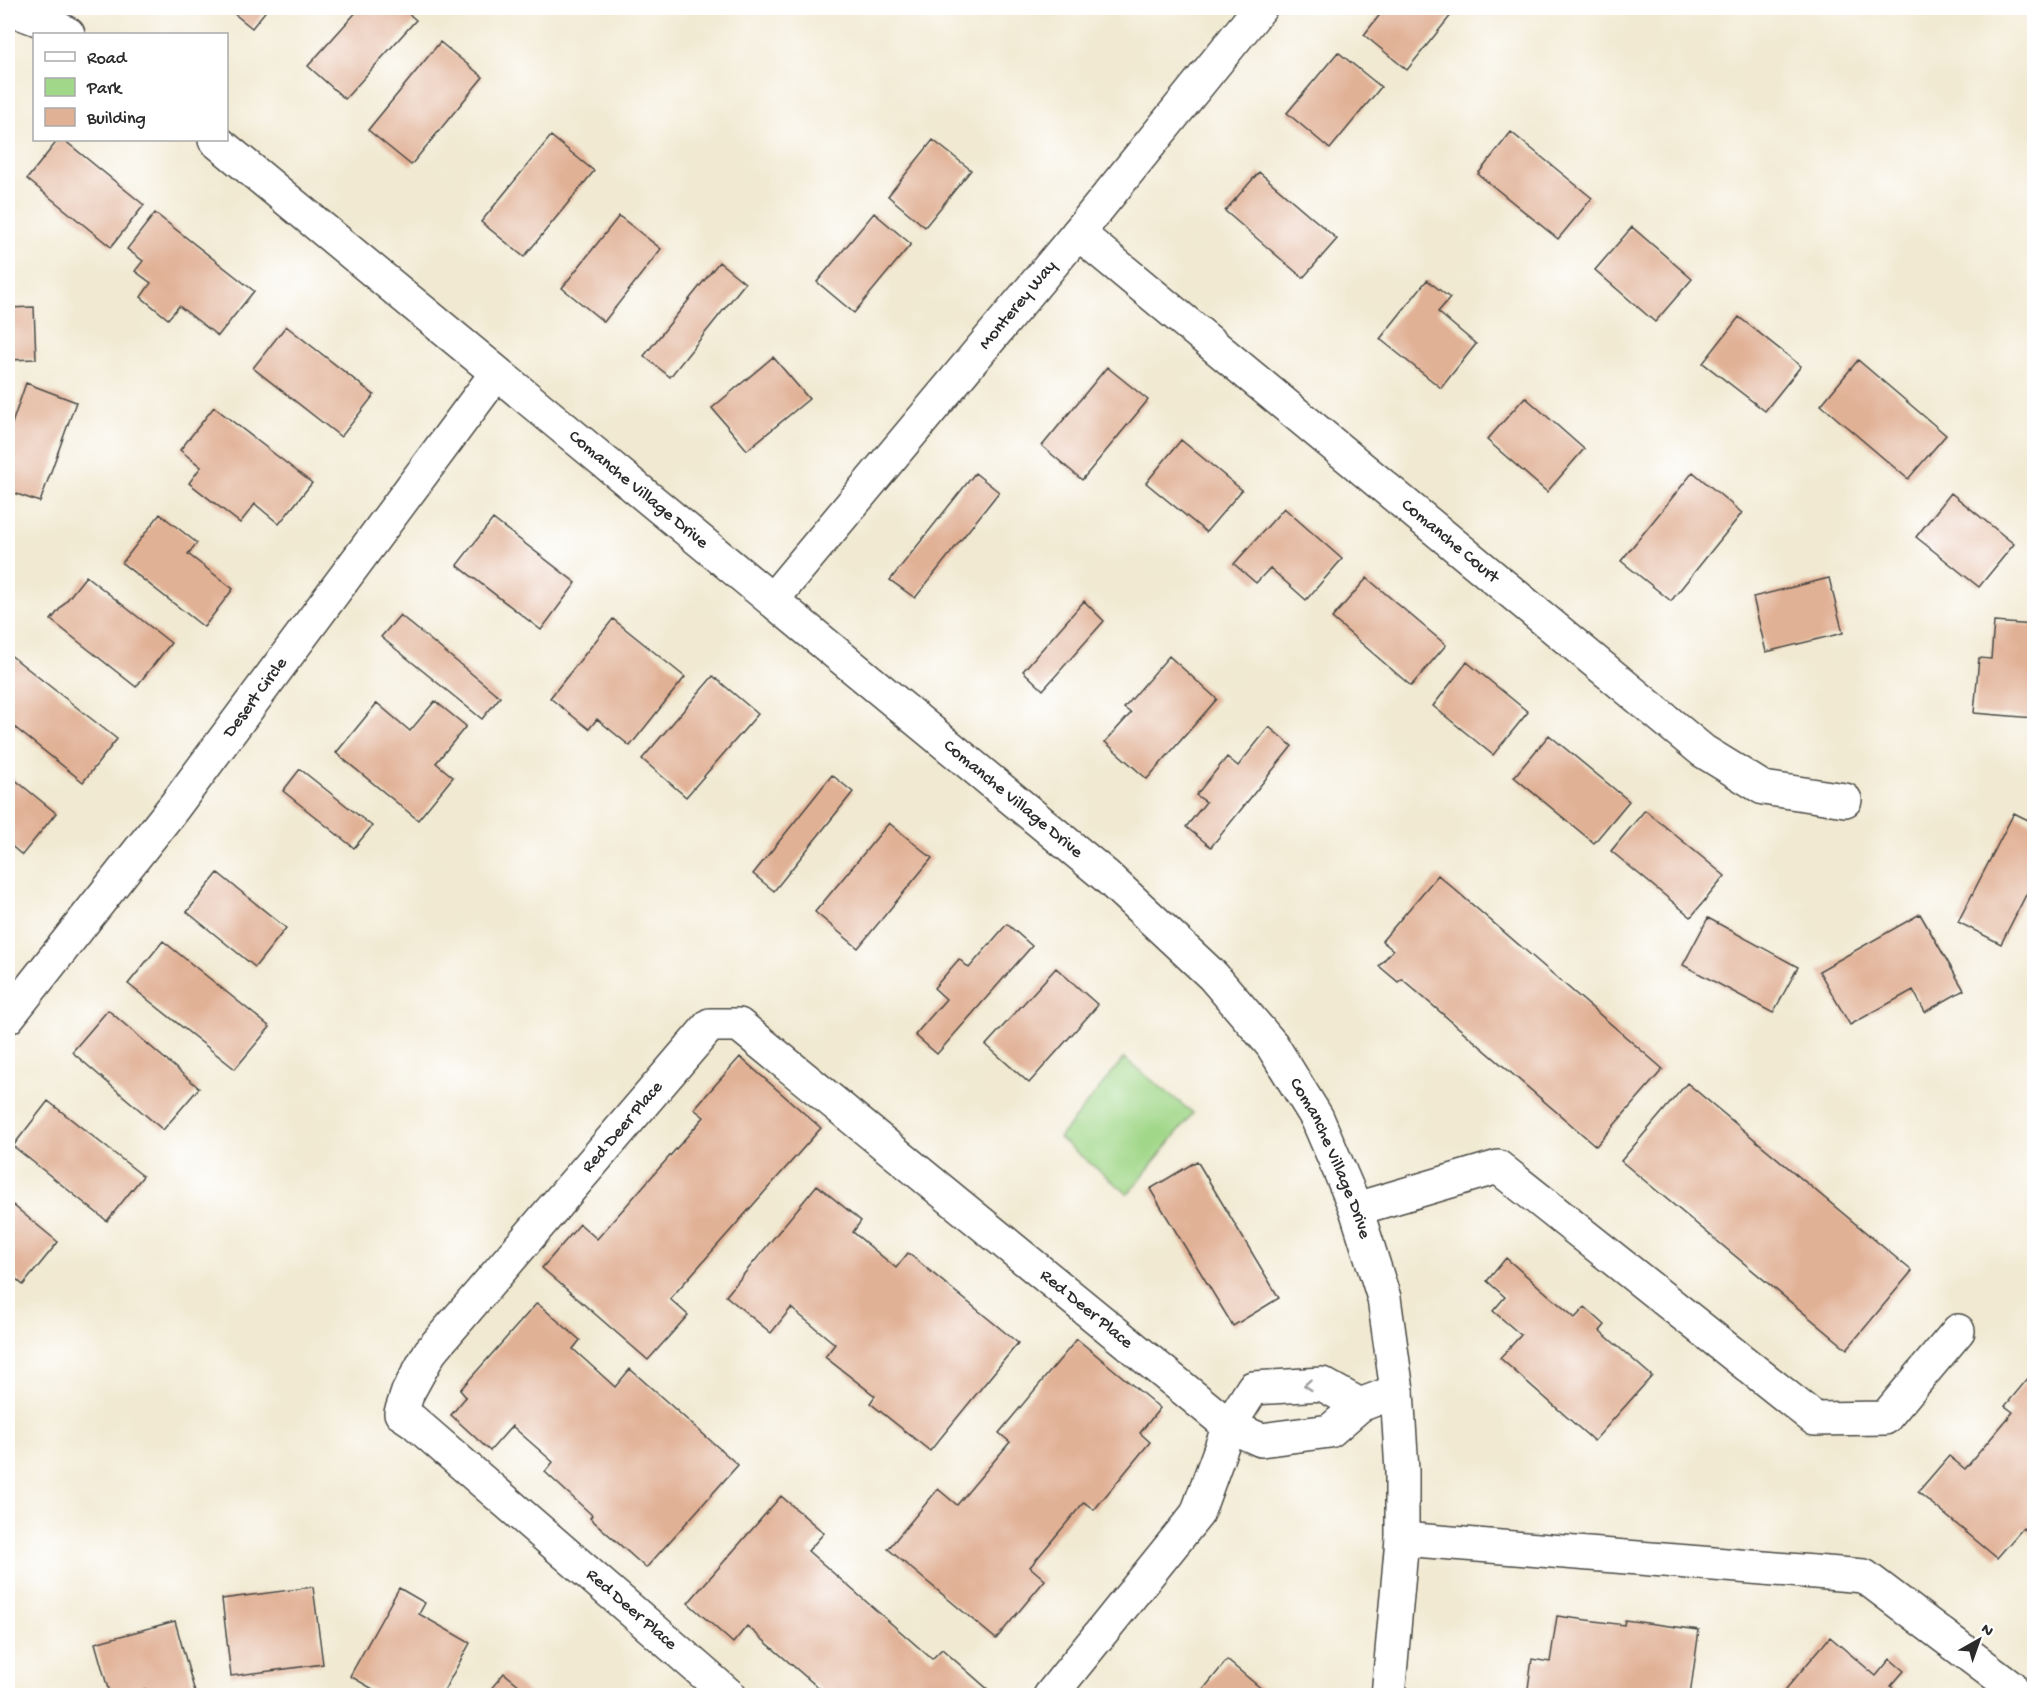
<svg xmlns="http://www.w3.org/2000/svg" width="2042" height="1703" font-family="'Gochi Hand',sans-serif">
	<style>
		.green { fill: #a0d788; stroke: #66815a; stroke-width: 1.5 }
		.building { fill: #e1b195 }
		.lines { fill: none; stroke-linecap: round; stroke-linejoin: round }
		.minor-casing { stroke: #494844; stroke-width: 36 }
		.minor { stroke: #fff; stroke-width: 33 }
		.oneway { stroke: #a0a0a0 }
		.labels { text-anchor: middle; dominant-baseline: central; stroke-width: 6; stroke-linejoin: round; paint-order: stroke }
		.street-label { font-size: 18px; fill: #2b2b2b; stroke: #fff }
	</style>
	<rect width="100%" height="100%" fill="#fff"/>
	<filter id="ink" filterUnits="userSpaceOnUse"><feTurbulence type="fractalNoise" baseFrequency=".0167" numOctaves="2"/><feDisplacementMap in="SourceGraphic" scale="12" xChannelSelector="R" yChannelSelector="G"/><feConvolveMatrix kernelMatrix="1 2 1 2 8 2 1 2 1" color-interpolation-filters="sRGB"/></filter>
	<filter id="wash" filterUnits="userSpaceOnUse"><feTurbulence type="fractalNoise" baseFrequency=".008" numOctaves="4" result="noise"/><feDisplacementMap in="SourceGraphic" scale="24" xChannelSelector="R" yChannelSelector="G"/><feGaussianBlur stdDeviation="1.35" result="paint"/><feColorMatrix in="noise" values="0 0 0 0 0 0 0 0 0 0 0 0 0 0 0 0 0 1.4 0 .05"/><feComposite in="paint" operator="in"/></filter>
	<g filter="url(#wash)">
		<rect width="100%" height="100%" fill="#f1e9d1"/>
		<path class="green" d="M 1124,1058 L 1193,1113 L 1128,1194 L 1059,1138 Z"/>
		<g id="blocks">
			<path class="building" d="M 227,8 L 268,8 L 252,28 Z
				M 360,8 L 402,8 L 416,20 L 345,99 L 308,66 Z
				M 1385,8 L 1454,8 L 1456,9 L 1407,70 L 1364,35 Z
				M 440,42 L 483,77 L 411,165 L 368,130 Z
				M 1338,52 L 1381,87 L 1330,149 L 1287,113 Z
				M 1511,132 L 1592,198 L 1558,239 L 1478,174 Z
				M 551,136 L 594,171 L 524,257 L 481,222 Z
				M 58,140 L 64,140 L 144,205 L 111,247 L 27,179 Z
				M 933,140 L 971,170 L 925,227 L 888,196 Z
				M 1259,172 L 1337,239 L 1303,278 L 1225,211 Z
				M 155,213 L 254,291 L 218,336 L 179,306 L 168,319 L 141,297 L 151,283 L 135,271 L 143,261 L 127,249 Z
				M 874,213 L 911,244 L 854,313 L 817,282 Z
				M 619,216 L 661,249 L 604,322 L 562,288 Z
				M 1632,227 L 1692,279 L 1655,322 L 1595,270 Z
				M 719,262 L 745,283 L 670,377 L 644,356 Z
				M 1427,280 L 1450,298 L 1438,312 L 1476,344 L 1441,388 L 1380,339 Z
				M 34,307 L 36,359 L 8,360 L 8,308 Z
				M 1739,317 L 1801,366 L 1765,411 L 1703,363 Z
				M 286,326 L 374,395 L 341,437 L 253,368 Z
				M 773,357 L 809,399 L 747,450 L 712,408 Z
				M 1858,360 L 1946,435 L 1908,479 L 1821,405 Z
				M 1107,367 L 1148,400 L 1082,480 L 1042,446 Z
				M 26,383 L 76,402 L 40,502 L 8,491 L 8,435 Z
				M 1525,397 L 1584,449 L 1547,492 L 1487,440 Z
				M 214,407 L 312,483 L 279,524 L 255,504 L 240,523 L 189,483 L 201,467 L 180,450 Z
				M 1181,440 L 1242,490 L 1206,532 L 1146,483 Z
				M 1693,472 L 1742,513 L 1671,601 L 1621,561 Z
				M 975,473 L 999,492 L 915,598 L 890,580 Z
				M 1951,493 L 2014,544 L 1979,587 L 1916,537 Z
				M 1284,508 L 1342,559 L 1306,600 L 1270,568 L 1256,583 L 1234,564 Z
				M 160,514 L 197,543 L 188,554 L 233,589 L 204,627 L 122,563 Z
				M 493,519 L 576,583 L 541,630 L 457,565 Z
				M 86,576 L 171,643 L 136,687 L 51,620 Z
				M 1367,578 L 1446,645 L 1411,686 L 1332,618 Z
				M 1829,578 L 1843,633 L 1766,652 L 1753,597 Z
				M 1084,601 L 1104,621 L 1043,690 L 1023,671 Z
				M 400,615 L 500,697 L 482,719 L 381,637 Z
				M 613,619 L 685,677 L 630,746 L 597,719 L 589,729 L 550,698 Z
				M 1994,622 L 2034,625 L 2034,718 L 1974,713 L 1979,658 L 1991,659 Z
				M 9,654 L 117,739 L 83,782 L 8,722 Z
				M 1169,656 L 1217,699 L 1147,779 L 1105,742 L 1131,713 L 1124,708 Z
				M 1467,662 L 1528,712 L 1493,755 L 1433,706 Z
				M 713,676 L 758,714 L 686,797 L 642,759 Z
				M 435,701 L 466,726 L 436,763 L 453,777 L 418,820 L 336,753 L 377,703 L 410,731 Z
				M 1269,727 L 1292,746 L 1211,847 L 1186,827 L 1206,802 L 1196,795 L 1227,757 L 1238,766 Z
				M 1549,735 L 1629,801 L 1594,843 L 1514,777 Z
				M 300,769 L 372,826 L 354,848 L 283,791 Z
				M 8,774 L 56,813 L 22,855 L 8,843 Z
				M 832,775 L 853,792 L 774,891 L 753,874 Z
				M 1645,810 L 1725,876 L 1691,917 L 1611,851 Z
				M 2014,813 L 2034,823 L 2034,879 L 2001,944 L 1958,922 Z
				M 889,823 L 932,858 L 858,948 L 815,912 Z
				M 218,873 L 286,928 L 255,967 L 187,912 Z
				M 1438,875 L 1663,1069 L 1596,1146 L 1402,979 L 1398,982 L 1379,966 L 1393,950 L 1382,941 Z
				M 1920,914 L 1964,990 L 1925,1012 L 1913,990 L 1850,1025 L 1819,971 Z
				M 1708,918 L 1798,967 L 1773,1013 L 1683,965 Z
				M 1007,924 L 1032,946 L 937,1054 L 915,1035 L 946,999 L 934,988 L 959,959 L 969,968 Z
				M 163,941 L 270,1027 L 235,1069 L 128,984 Z
				M 1056,968 L 1098,1005 L 1029,1083 L 986,1045 Z
				M 108,1010 L 199,1088 L 163,1130 L 72,1052 Z
				M 740,1057 L 821,1128 L 670,1299 L 688,1315 L 648,1360 L 542,1268 L 580,1224 L 597,1239 L 704,1117 L 694,1109 Z
				M 1687,1083 L 1912,1271 L 1847,1349 L 1621,1161 Z
				M 48,1101 L 143,1176 L 107,1221 L 13,1146 Z
				M 1197,1161 L 1279,1298 L 1233,1326 L 1150,1189 Z
				M 817,1185 L 861,1221 L 853,1232 L 896,1268 L 908,1253 L 1018,1343 L 930,1451 L 870,1403 L 875,1396 L 825,1357 L 835,1344 L 791,1308 L 771,1333 L 726,1296 Z
				M 8,1201 L 58,1242 L 23,1285 L 8,1272 Z
				M 1506,1258 L 1575,1318 L 1585,1307 L 1605,1325 L 1600,1331 L 1652,1376 L 1594,1441 L 1500,1358 L 1521,1335 L 1493,1311 L 1505,1297 L 1487,1281 Z
				M 537,1303 L 580,1340 L 573,1349 L 615,1387 L 630,1369 L 738,1465 L 646,1568 L 590,1518 L 592,1515 L 545,1472 L 553,1462 L 512,1426 L 490,1451 L 451,1415 L 466,1397 L 460,1390 Z
				M 1077,1339 L 1160,1408 L 1140,1433 L 1150,1442 L 1094,1510 L 1084,1502 L 1030,1567 L 1045,1580 L 996,1639 L 888,1549 L 938,1489 L 957,1505 L 1010,1442 L 999,1433 Z
				M 2034,1371 L 2034,1537 L 2023,1528 L 1997,1558 L 1918,1492 L 1949,1456 L 1965,1469 L 2013,1412 L 2005,1406 Z
				M 781,1496 L 824,1533 L 808,1551 L 932,1659 L 942,1649 L 992,1693 L 990,1696 L 828,1696 L 747,1626 L 733,1643 L 688,1603 Z
				M 313,1587 L 323,1664 L 231,1676 L 222,1599 Z
				M 399,1588 L 425,1603 L 419,1614 L 470,1643 L 441,1696 L 385,1696 L 350,1676 Z
				M 1557,1616 L 1624,1625 L 1625,1620 L 1699,1630 L 1690,1696 L 1527,1696 L 1532,1659 L 1550,1662 Z
				M 175,1621 L 196,1696 L 147,1696 L 145,1689 L 121,1696 L 110,1696 L 95,1643 Z
				M 1830,1637 L 1876,1676 L 1890,1659 L 1904,1671 L 1891,1686 L 1901,1696 L 1780,1696 Z
				M 1227,1660 L 1270,1696 L 1198,1696 Z
				M 504,1673 L 532,1696 L 485,1696 Z"/>
		</g>
	</g>
	<g filter="url(#ink)">
		<use href="#blocks" fill-opacity="0" stroke="#494844" stroke-width="1.5"/>
		<g class="lines">
			<defs>
				<g id="minor">
					<path d="M 8,8 L 48,23 L 68,34"/>
					<path id="s1" d="M 215,140 L 1106,876 L 1213,976 L 1272,1045 L 1317,1118 L 1356,1209 L 1384,1298 L 1397,1391 L 1402,1471 L 1402,1539 L 1388,1696"/>
					<path id="s2" d="M 1078,233 L 1703,751 L 1763,788 L 1845,800"/>
					<path id="s3" d="M 772,600 L 1078,233 L 1260,8"/>
					<path id="s4" d="M 8,1017 L 174,807 L 496,374"/>
					<path d="M 1356,1209 L 1498,1167 L 1815,1419 L 1885,1418 L 1958,1331"/>
					<path d="M 1360,1405 L 1322,1384 L 1253,1388 L 1229,1426 L 1261,1440 L 1330,1431 L 1360,1405 L 1397,1391"/>
					<path d="M 1402,1539 L 1864,1576 L 2010,1686 L 2011,1696"/>
					<path id="s5" d="M 730,1696 L 413,1421 L 401,1413 L 408,1392 L 430,1352 L 710,1025 L 739,1025 L 1229,1426 L 1197,1514 L 1050,1696"/>
				</g>
			</defs>
			<use href="#minor" class="minor-casing"/>
			<use href="#minor" class="minor"/>
		</g>
		<defs><path id="oneway-chevron" d="M-2-3.5L2.5 0L-2 3.5" fill="none" stroke-width="1.6" stroke-linecap="round" stroke-linejoin="round" transform="scale(1.5)"/></defs>
		<use class="oneway" href="#oneway-chevron" transform="translate(1308 1385) rotate(176)"/>
	</g>
	<g class="labels">
		<g class="street-label">
			<text stroke="none"><textPath href="#s3" startOffset="384">Monterey Way</textPath></text>
			<text stroke="none"><textPath href="#s1" startOffset="549">Comanche Village Drive</textPath></text>
			<text stroke="none"><textPath href="#s2" startOffset="483">Comanche Court</textPath></text>
			<text stroke="none"><textPath href="#s4" startOffset="404">Desert Circle</textPath></text>
			<text stroke="none"><textPath href="#s1" startOffset="1035">Comanche Village Drive</textPath></text>
			<text stroke="none"><textPath href="#s5" startOffset="798">Red Deer Place</textPath></text>
			<text stroke="none"><textPath href="#s1" startOffset="1521">Comanche Village Drive</textPath></text>
			<text stroke="none"><textPath href="#s5" startOffset="1410">Red Deer Place</textPath></text>
			<text transform="translate(631 1610) rotate(41)">Red Deer Place</text>
		</g>
	</g>
	<rect width="2042" height="1703" fill="none" stroke="#fff" stroke-width="30"/>
	<rect x="33" y="33" width="195" height="108" fill="#ffffff" stroke="#aaaaaa" stroke-width="1.5"/>
	<rect x="45" y="52" width="30" height="9" fill="#ffffff" stroke="#aaaaaa" stroke-width="1.5"/>
	<text x="87" y="63" font-size="18" fill="#2b2b2b">Road</text>
	<rect x="45" y="78" width="30" height="18" fill="#a0d788" stroke="#aaaaaa" stroke-width="1.5"/>
	<text x="87" y="93" font-size="18" fill="#2b2b2b">Park</text>
	<rect x="45" y="108" width="30" height="18" fill="#e1b195" stroke="#aaaaaa" stroke-width="1.5"/>
	<text x="87" y="123" font-size="18" fill="#2b2b2b">Building</text>
	<g transform="translate(1979 1640) rotate(40)" stroke="#ffffff" stroke-width="4.5" paint-order="stroke">
	<path d="M0-4.5L10 22L0 15L-10 22Z" fill="#2b2b2b"/>
	<text y="-9" font-size="16" font-weight="bold" text-anchor="middle" fill="#2b2b2b">N</text>
	</g>
</svg>
